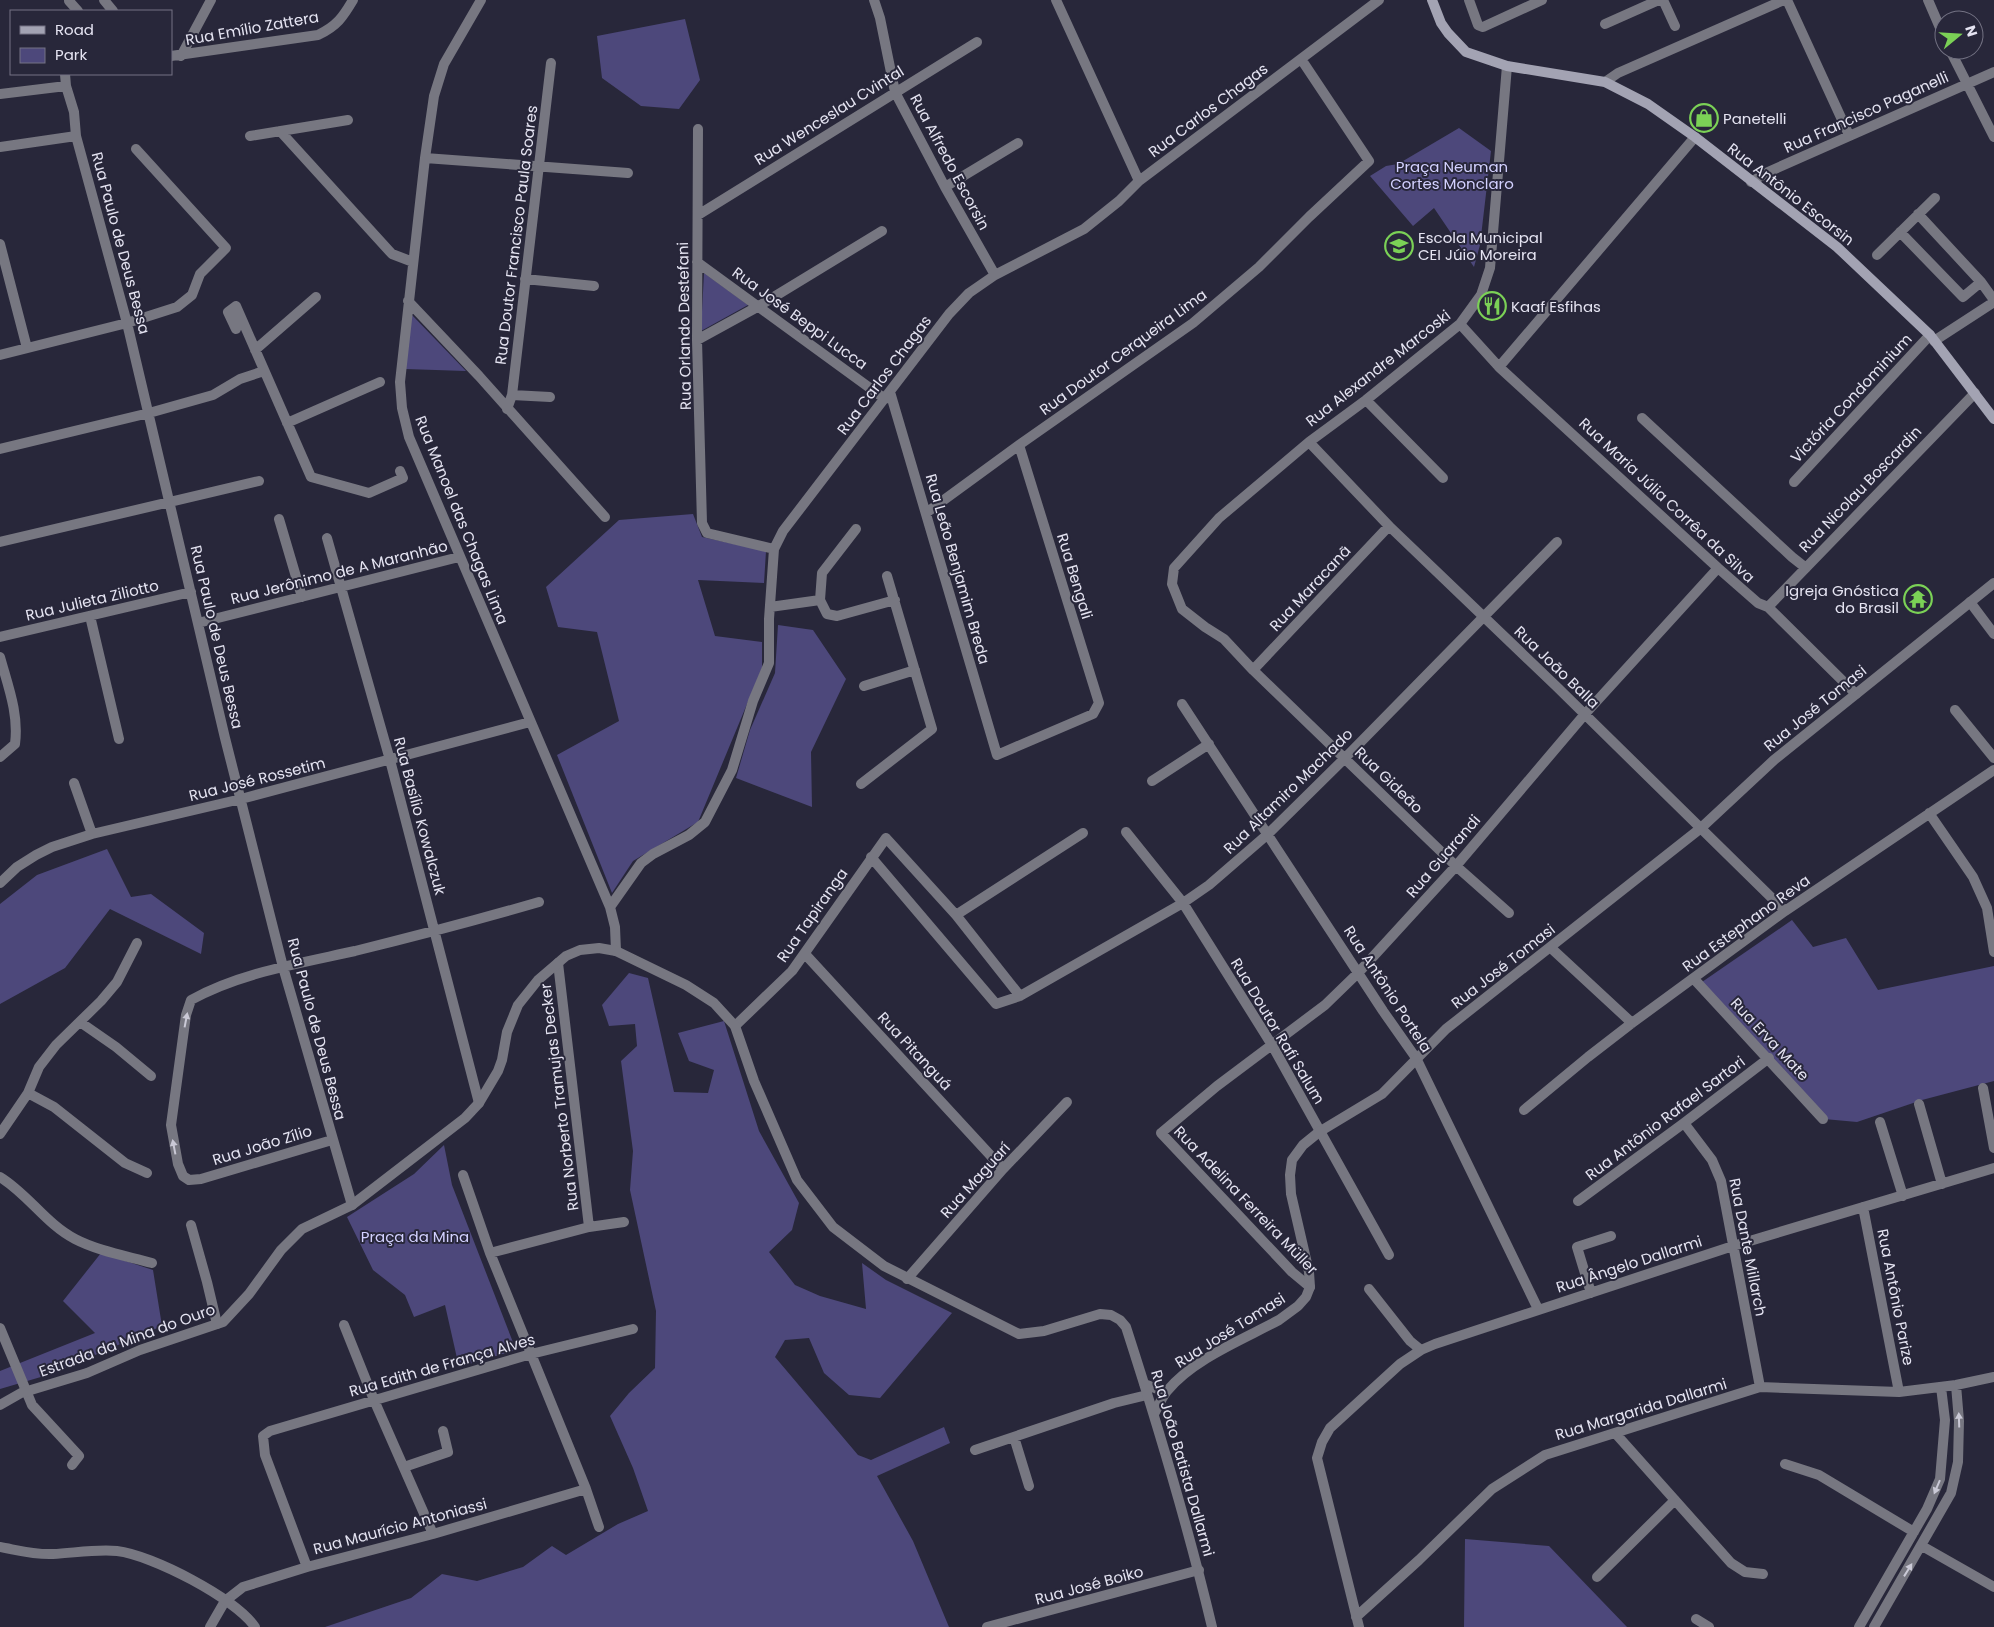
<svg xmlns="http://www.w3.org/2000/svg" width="1994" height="1627" font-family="Poppins,sans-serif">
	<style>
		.green { fill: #4d487b }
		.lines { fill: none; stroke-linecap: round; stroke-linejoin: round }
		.minor { stroke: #777781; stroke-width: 10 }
		.tertiary { stroke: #777781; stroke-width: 10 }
		.secondary { stroke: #a3a3b3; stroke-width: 10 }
		.oneway { fill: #cac9d6 }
		.labels { text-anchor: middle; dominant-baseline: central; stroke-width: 4; stroke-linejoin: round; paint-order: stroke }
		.street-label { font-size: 15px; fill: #e5e4f2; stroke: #28273a }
		.poi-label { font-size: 15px; fill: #e5e4f2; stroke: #28273a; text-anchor: start }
		.park-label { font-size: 15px; fill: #d3d1ff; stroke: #28273a }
	</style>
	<rect width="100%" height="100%" fill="#28273a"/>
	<path class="green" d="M 685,19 L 700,80 L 679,109 L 641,106 L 602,78 L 597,36 Z
		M 1459,128 L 1491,151 L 1480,245 L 1474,267 L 1434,208 L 1413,226 L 1370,176 L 1386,166 L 1398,164 Z
		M 704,273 L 748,305 L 701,331 Z
		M 411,314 L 466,371 L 405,369 Z
		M 693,514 L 702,537 L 766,551 L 764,583 L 698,580 L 715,636 L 762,642 L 762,668 L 698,822 L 633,861 L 612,893 L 557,755 L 619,721 L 597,632 L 558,627 L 546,587 L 619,520 Z
		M 778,625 L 813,630 L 846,679 L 811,752 L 812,807 L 736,778 L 750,730 L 775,673 Z
		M 107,849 L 131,897 L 151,894 L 204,933 L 201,954 L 110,909 L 65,968 L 0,1004 L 0,904 L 37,875 Z
		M 1792,920 L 1813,947 L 1846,938 L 1878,990 L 1994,966 L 1994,1081 L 1922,1100 L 1857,1122 L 1824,1119 L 1702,982 Z
		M 629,973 L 648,978 L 674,1092 L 708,1093 L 714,1070 L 689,1061 L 678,1033 L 724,1021 L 759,1131 L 799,1203 L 792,1230 L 769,1252 L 795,1285 L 820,1296 L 866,1309 L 862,1263 L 886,1280 L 952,1313 L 880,1398 L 849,1395 L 824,1373 L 809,1338 L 785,1340 L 775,1357 L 858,1455 L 871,1460 L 944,1427 L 950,1443 L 877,1476 L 913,1541 L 949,1627 L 325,1627 L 411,1598 L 442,1574 L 477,1581 L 523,1567 L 552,1546 L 566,1555 L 618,1524 L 648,1511 L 633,1468 L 610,1416 L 629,1393 L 655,1368 L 656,1311 L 630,1190 L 633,1151 L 621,1061 L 637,1046 L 635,1024 L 609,1026 L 602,1005 Z
		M 444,1145 L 452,1185 L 516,1350 L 459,1367 L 445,1305 L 414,1317 L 405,1295 L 373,1270 L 347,1217 L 414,1174 Z
		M 101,1253 L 153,1270 L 162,1326 L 51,1374 L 0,1389 L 0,1371 L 95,1333 L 63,1301 Z
		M 1465,1539 L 1549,1546 L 1627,1627 L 1464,1627 Z"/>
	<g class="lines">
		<path class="minor" d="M 104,0 L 113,11
			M 481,0 L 444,64 L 434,96 L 425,158 L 400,382 L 402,408 L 409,437 L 610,907 L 615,927 L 616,951
			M 874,0 L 880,18 L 895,92 L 945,187 L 995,275
			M 1056,0 L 1139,181
			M 1469,0 L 1478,25 L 1483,27 L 1542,0
			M 1663,0 L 1675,26
			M 1787,0 L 1849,135
			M 1928,0 L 1944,37
			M 69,1 L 78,11
			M 1605,24 L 1659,0
			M 1950,50 L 1994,137
			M 171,56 L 318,35 C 337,26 343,17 353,0
			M 181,56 L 211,0
			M 1507,66 L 1490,268 L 1481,295 L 1460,324 L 1366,400 L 1309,442 L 1219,518 L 1174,568 L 1172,584 L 1182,609 L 1205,627 L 1224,639 L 1253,670 L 1456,866 L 1509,913
			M 65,74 L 66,86 L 74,112 L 76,136 L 127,323 L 225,738 L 283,967 L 352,1205
			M 1605,82 L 1618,73 L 1784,0
			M 0,94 L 66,86
			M 698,129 L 697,340 L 702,523 L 707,533 L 774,549
			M 280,131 L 392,254 L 413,262
			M 250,136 L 348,120
			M 0,147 L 76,136
			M 425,158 L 628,173
			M 1751,182 L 1768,172 L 1994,72
			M 945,187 L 1018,143
			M 1918,214 L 1981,282 L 1994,300
			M 698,215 L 977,42
			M 1900,232 L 1963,297 L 1981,282
			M 0,244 L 27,348
			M 1877,255 L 1935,198
			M 697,262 L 885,399
			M 525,279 L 594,286
			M 408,301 L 479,376 L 605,517
			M 1460,324 L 1499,367 L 1718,568 L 1758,603 L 1768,607 L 1856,694
			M 236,329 L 228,312 L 236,306 L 311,477 L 369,493 L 403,478 L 400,471
			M 697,340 L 759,306 L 882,231
			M 1934,341 L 1994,302
			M 255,350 L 316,297
			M 0,355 L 127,323 L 177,307 L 192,295 L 200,274 L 226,248 L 136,149
			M 1499,367 L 1695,137
			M 890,392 L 997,755 L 1093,714 L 1099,703 L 1019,445
			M 512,395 L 550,397
			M 1366,400 L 1443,478
			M 507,409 L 512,395 L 551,63
			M 1642,418 L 1792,557 L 1806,568
			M 287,423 L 380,382
			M 1309,442 L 1389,526 L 1556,686 L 1785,911
			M 0,449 L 149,413 L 213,395 L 240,379 L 264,371
			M 1794,482 L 1930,335
			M 926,513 L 1019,445 L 1193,323 L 1259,267 L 1309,217 L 1369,161 L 1301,59
			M 279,519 L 302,597
			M 856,529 L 822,573 L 820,600 L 827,614 L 837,616 L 895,600
			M 327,538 L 390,760 L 479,1103
			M 0,542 L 259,481
			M 1970,602 L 1994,634
			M 770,607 L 820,600
			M 1768,607 L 1975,393
			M 90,616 L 119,739
			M 198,623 L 459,557
			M 0,637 L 191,592
			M 0,657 C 8,686 19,714 15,744 L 0,757
			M 1253,670 L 1389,526
			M 864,686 L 915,670
			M 1182,704 L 1383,1011 L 1416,1058 L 1538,1309
			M 1955,710 L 1994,758
			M 1152,781 L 1209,744
			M 74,783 L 92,834
			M 861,784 L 932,729 L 887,576
			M 1929,813 L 1973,877 L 1987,908 L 1994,952
			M 1126,832 L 1183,903 L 1272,1045 L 1389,1255
			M 871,857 L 996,1004 L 1020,996 L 1183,903 L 1209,885 L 1268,834 L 1345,758 L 1557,542
			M 0,883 L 17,867 L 36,855 L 52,847 L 92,834 L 241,799 L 530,722
			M 610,907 L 641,863 L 653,854 L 689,835 L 705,822 L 732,770 L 753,701 L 769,663 L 769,619 L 774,549 L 783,531 L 949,314 L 969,293 L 995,275 L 1084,229 L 1119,201 L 1139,181 L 1379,0
			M 956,915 L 1083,833
			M 1551,948 L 1632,1023
			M 805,954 L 1003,1169
			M 558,963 L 589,1227
			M 1694,979 L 1823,1119
			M 80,1022 L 116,1047 L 151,1076
			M 735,1026 L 792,971 L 886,838 L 956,915 L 1020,996
			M 1983,1088 L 1994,1148
			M 28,1093 L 54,1107 L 125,1163 L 147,1173
			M 1919,1104 L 1942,1184
			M 1524,1110 L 1588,1057 L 1632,1023 L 1785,911 L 1994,770
			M 1880,1122 L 1903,1196
			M 1684,1123 L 1712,1160 L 1721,1181 L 1760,1387
			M 0,1134 L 28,1093 L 39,1067 L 56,1045 L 101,1001 L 117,982 L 137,943
			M 332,1140 L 201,1179 L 189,1180 L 183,1176 L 178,1164 L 171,1125 L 186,1015 L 191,1000 C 239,973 301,963 355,951 C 416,936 477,920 539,902
			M 463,1175 L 490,1253 L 586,1489 L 599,1527
			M 0,1177 C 28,1194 46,1224 75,1239 C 98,1251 127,1256 152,1263
			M 1578,1201 L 1684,1123 L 1769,1058
			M 1863,1207 L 1899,1392
			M 191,1225 L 207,1282 L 217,1324
			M 490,1253 L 589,1227 L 624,1222
			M 907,1279 L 1003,1169 L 1067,1102
			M 1310,1287 L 1292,1272 L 1161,1133 L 1217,1086 L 1325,1005 L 1359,972 L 1456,866 L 1585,714 L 1718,568
			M 1369,1289 L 1410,1341 L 1421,1350
			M 1591,1293 L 1577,1247 L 1611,1236
			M 344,1325 L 374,1400 L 433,1534
			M 0,1328 L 32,1405 L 79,1456 L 72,1465
			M 1616,1434 L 1731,1563 L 1745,1572 L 1763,1574
			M 1014,1437 L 1029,1486
			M 975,1450 L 1114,1403 L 1147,1395
			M 1785,1464 L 1819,1475 L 1914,1532
			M 404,1467 L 448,1452 L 443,1431
			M 1922,1546 L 1994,1587
			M 307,1567 L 265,1455 L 263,1436 L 270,1431 L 531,1354 L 633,1329
			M 1597,1577 L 1675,1500
			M 1356,1617 L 1419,1560 L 1492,1489 L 1545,1455 L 1760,1387 L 1899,1392 L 1956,1385 L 1994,1377
			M 1696,1619 L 1709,1627
			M 210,1627 L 225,1601 L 243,1587 L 307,1567 L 433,1534 L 586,1489
			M 987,1627 L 1199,1570
			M 1359,1627 L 1317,1458 L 1322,1442 L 1330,1428 L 1400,1364 L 1421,1350 L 1435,1344 L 1733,1246 L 1994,1168
			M 1859,1627 L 1927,1509 L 1940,1479 L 1945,1420 L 1941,1387
			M 1874,1627 L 1951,1493 L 1958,1462 L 1959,1421 L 1956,1385"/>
		<path class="tertiary" d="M 1144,1384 L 1166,1392
			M 0,1405 L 21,1393 L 87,1373 L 140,1350 L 223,1322 L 249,1294 L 281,1250 L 302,1229 L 352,1205 L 465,1118 L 479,1103 L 498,1071 L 502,1060 L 507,1032 L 518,1005 L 538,980 L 566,956 L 580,950 L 599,948 L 616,951 L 686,985 L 714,1003 L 735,1026 L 754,1081 L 797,1180 L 833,1227 L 884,1266 L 1019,1334 L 1044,1331 L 1100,1314 L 1111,1315 L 1120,1320 L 1126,1327 C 1158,1426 1188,1526 1212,1627
			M 1154,1414 C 1158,1407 1162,1397 1167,1391 C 1193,1359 1244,1339 1279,1320 L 1298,1306 L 1306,1297 L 1310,1287 L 1309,1272 L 1291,1194 L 1290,1175 L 1292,1160 L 1303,1145 L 1319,1132 L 1382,1094 L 1446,1029 L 1701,828 L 1774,760 L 1994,583
			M 0,1547 C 17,1550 35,1555 53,1554 C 74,1553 96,1549 117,1551 C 152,1555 235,1598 255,1627"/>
		<path class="secondary" d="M 1432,0 L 1441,23 L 1448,33 L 1466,52 L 1507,66 L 1605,82 L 1648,104 L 1695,137 L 1837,247 L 1930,335 L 1994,419"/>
	</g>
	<defs><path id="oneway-solid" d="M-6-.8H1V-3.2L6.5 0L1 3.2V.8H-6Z" transform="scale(1.25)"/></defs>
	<g class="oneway">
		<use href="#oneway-solid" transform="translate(186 1020) rotate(-79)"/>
		<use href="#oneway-solid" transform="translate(174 1147) rotate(-101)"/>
		<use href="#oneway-solid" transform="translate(1959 1420) rotate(-92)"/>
		<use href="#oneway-solid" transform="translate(1937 1487) rotate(113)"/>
		<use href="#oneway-solid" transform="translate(1908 1570) rotate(-58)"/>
	</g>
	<defs>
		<symbol id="shop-ring" viewBox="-11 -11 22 22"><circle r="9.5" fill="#28273a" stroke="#7bd156" stroke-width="1.5"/><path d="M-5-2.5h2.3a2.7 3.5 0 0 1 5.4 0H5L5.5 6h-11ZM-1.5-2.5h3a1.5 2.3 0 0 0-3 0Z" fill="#7bd156"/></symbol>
		<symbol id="school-ring" viewBox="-11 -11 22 22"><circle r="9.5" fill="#28273a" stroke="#7bd156" stroke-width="1.5"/><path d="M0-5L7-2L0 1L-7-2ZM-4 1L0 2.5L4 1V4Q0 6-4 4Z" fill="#7bd156"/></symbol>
		<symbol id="restaurant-ring" viewBox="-11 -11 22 22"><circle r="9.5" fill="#28273a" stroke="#7bd156" stroke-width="1.5"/><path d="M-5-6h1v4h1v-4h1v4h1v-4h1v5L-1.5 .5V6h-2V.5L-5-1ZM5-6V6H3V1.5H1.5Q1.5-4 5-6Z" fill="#7bd156"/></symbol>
		<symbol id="temple-ring" viewBox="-11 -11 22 22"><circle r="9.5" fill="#28273a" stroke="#7bd156" stroke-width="1.5"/><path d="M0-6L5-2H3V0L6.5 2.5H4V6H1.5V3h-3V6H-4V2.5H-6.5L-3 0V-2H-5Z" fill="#7bd156"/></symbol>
	</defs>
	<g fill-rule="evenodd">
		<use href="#shop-ring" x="1688" y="102" width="32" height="32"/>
		<use href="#school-ring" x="1383" y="230" width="32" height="32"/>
		<use href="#restaurant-ring" x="1476" y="290" width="32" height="32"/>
		<use href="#temple-ring" x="1902" y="583" width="32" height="32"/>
	</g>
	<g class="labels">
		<g class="street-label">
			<text transform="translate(252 28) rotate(-10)">Rua Emílio Zattera</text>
			<text transform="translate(1208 110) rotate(-37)">Rua Carlos Chagas</text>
			<text transform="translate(1866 112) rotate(-24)">Rua Francisco Paganelli</text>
			<text transform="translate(829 115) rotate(-32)">Rua Wenceslau Cvintal</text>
			<text transform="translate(950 162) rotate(62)">Rua Alfredo Escorsin</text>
			<text transform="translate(1791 194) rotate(38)">Rua Antônio Escorsin</text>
			<text transform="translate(516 235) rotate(-83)">Rua Doutor Francisco Paula Soares</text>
			<text transform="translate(121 243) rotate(75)">Rua Paulo de Deus Bessa</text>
			<text transform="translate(800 318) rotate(36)">Rua José Beppi Lucca</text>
			<text transform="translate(684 326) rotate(-91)">Rua Orlando Destefani</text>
			<text transform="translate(1123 352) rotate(-36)">Rua Doutor Cerqueira Lima</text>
			<text transform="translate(1378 368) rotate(-38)">Rua Alexandre Marcoski</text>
			<text transform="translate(884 375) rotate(-53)">Rua Carlos Chagas</text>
			<text transform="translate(1851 398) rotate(-47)">Victória Condominium</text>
			<text transform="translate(1860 489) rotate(-46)">Rua Nicolau Boscardin</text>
			<text transform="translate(1667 500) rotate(43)">Rua Maria Júlia Corrêa da Silva</text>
			<text transform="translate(462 520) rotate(68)">Rua Manoel das Chagas Lima</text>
			<text transform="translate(958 569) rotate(74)">Rua Leão Benjamim Breda</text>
			<text transform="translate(339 572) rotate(-14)">Rua Jerônimo de A Maranhão</text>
			<text transform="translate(1075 576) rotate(73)">Rua Bengali</text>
			<text transform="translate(1310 588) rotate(-47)">Rua Maracanã</text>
			<text transform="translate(92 600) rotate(-13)">Rua Julieta Ziliotto</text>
			<text transform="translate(217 637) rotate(77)">Rua Paulo de Deus Bessa</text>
			<text transform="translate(1557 667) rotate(44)">Rua João Balla</text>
			<text transform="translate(1815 708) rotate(-39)">Rua José Tomasi</text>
			<text transform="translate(257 779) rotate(-14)">Rua José Rossetim</text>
			<text transform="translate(1389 780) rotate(44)">Rua Gideão</text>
			<text transform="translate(1288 791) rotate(-44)">Rua Altamiro Machado</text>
			<text transform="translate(420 816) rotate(75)">Rua Basílio Kowalczuk</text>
			<text transform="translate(1443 856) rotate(-49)">Rua Guarandi</text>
			<text transform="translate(812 915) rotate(-55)">Rua Tapiranga</text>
			<text transform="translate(1746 923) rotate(-36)">Rua Estephano Reva</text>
			<text transform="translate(1503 966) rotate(-38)">Rua José Tomasi</text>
			<text transform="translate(1388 989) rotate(57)">Rua Antônio Portela</text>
			<text transform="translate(317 1029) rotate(75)">Rua Paulo de Deus Bessa</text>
			<text transform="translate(1278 1031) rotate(59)">Rua Doutor Rafi Salum</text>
			<text transform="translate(1770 1039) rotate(47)">Rua Erva Mate</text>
			<text transform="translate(915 1051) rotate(47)">Rua Pitanguá</text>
			<text transform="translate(559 1097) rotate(-97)">Rua Norberto Tramujas Decker</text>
			<text transform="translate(1665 1118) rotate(-37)">Rua Antônio Rafael Sartori</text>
			<text transform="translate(262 1145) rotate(-17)">Rua João Zílio</text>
			<text transform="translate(975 1180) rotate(-48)">Rua Maguarí</text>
			<text transform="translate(1246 1200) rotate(46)">Rua Adelina Ferreira Müller</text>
			<text transform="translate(1748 1247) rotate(79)">Rua Dante Millarch</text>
			<text transform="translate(1629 1264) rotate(-18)">Rua Ângelo Dallarmi</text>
			<text transform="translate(1896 1297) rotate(79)">Rua Antônio Parize</text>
			<text transform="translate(1230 1330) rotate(-32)">Rua José Tomasi</text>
			<text transform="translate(127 1340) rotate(-20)">Estrada da Mina do Ouro</text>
			<text transform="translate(442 1365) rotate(-16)">Rua Edith de França Alves</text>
			<text transform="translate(1641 1409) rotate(-17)">Rua Margarida Dallarmi</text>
			<text transform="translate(1183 1463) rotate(74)">Rua João Batista Dallarmi</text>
			<text transform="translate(400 1526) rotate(-15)">Rua Maurício Antoniassi</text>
			<text transform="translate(1089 1585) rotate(-15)">Rua José Boiko</text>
		</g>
		<g class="poi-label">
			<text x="1723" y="118">Panetelli</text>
			<text x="1418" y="237">Escola Municipal<tspan x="1418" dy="17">CEI Júio Moreira</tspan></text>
			<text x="1511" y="306">Kaaf Esfihas</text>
			<text x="1899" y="590" text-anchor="end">Igreja Gnóstica<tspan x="1899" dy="17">do Brasil</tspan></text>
		</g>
		<g class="park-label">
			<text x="1452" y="166">Praça Neuman<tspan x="1452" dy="17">Cortes Monclaro</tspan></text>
			<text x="415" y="1236">Praça da Mina</text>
		</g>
	</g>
	<rect x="10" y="10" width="162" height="65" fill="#28273a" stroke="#747384"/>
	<rect x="20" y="26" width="25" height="8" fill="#a3a3b3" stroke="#747384"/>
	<text x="55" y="35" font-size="15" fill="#e5e4f2">Road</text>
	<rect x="20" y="48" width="25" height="15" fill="#4d487b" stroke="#747384"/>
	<text x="55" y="60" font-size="15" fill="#e5e4f2">Park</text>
	<g transform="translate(1959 35) rotate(72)"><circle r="24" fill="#28273a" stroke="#747384"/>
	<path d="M0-4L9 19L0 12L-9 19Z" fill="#7bd156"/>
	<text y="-8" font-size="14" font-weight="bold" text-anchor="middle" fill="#e5e4f2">N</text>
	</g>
</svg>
